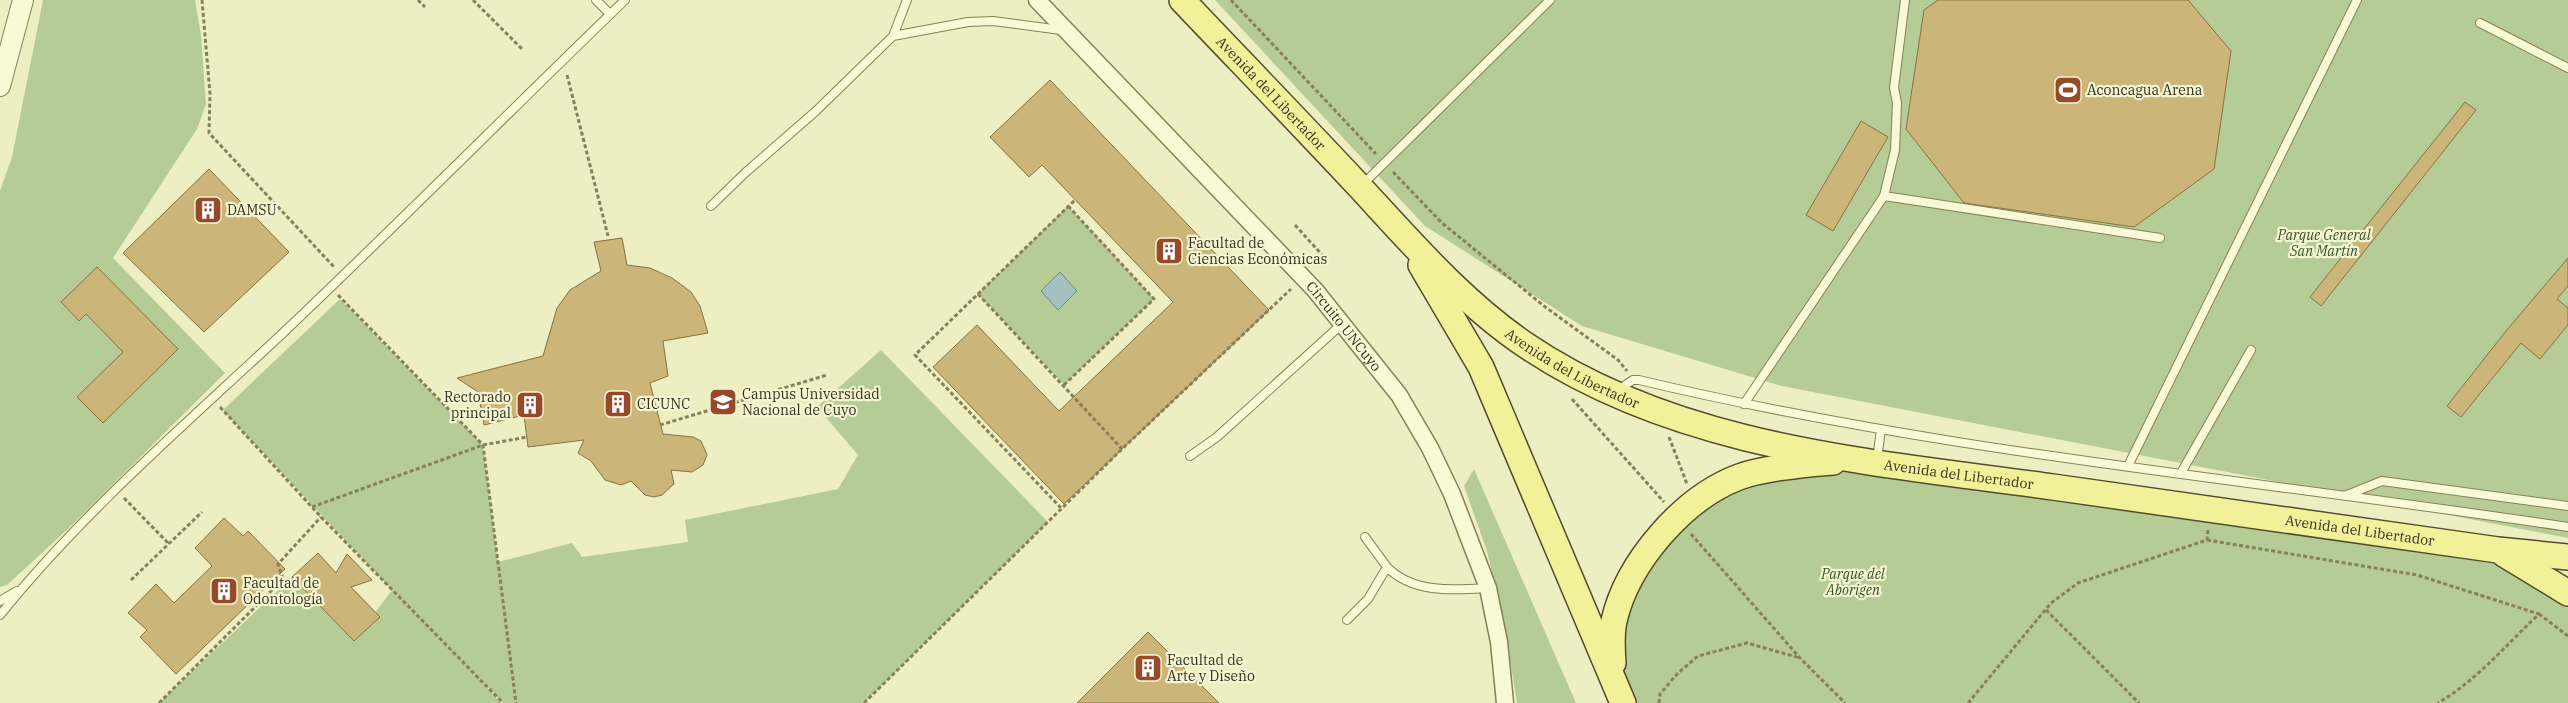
<svg xmlns="http://www.w3.org/2000/svg" width="2568" height="703" font-family="'IBM Plex Serif',serif">
	<style>
		.green { fill: #b5cc96 }
		.water { fill: #a5c0c0; stroke: #6c8c8e }
		.building { fill: #ccb578; stroke: #87723f }
		.lines { fill: none; stroke-linecap: round; stroke-linejoin: round }
		.service-casing { stroke: #888059; stroke-width: 10 }
		.minor-casing { stroke: #888059; stroke-width: 19 }
		.tertiary-casing { stroke: #888059; stroke-width: 22 }
		.primary-casing { stroke: #554c2e; stroke-width: 28 }
		.path { stroke: #888059; stroke-width: 3; stroke-dasharray: 4 2.5; stroke-linecap: butt }
		.service { stroke: #f8f9d5; stroke-width: 8 }
		.minor { stroke: #f8f9d5; stroke-width: 16 }
		.tertiary { stroke: #f8f9d5; stroke-width: 20 }
		.primary { stroke: #f1f19a; stroke-width: 25 }
		.labels { text-anchor: middle; dominant-baseline: central; stroke-width: 4.5; stroke-linejoin: round; paint-order: stroke }
		.poi-label { font-size: 14px; fill: #37321e; stroke: #f4f5d2; text-anchor: start }
		.street-label { font-size: 14px; fill: #37321e; stroke: #f4f5d2 }
		.park-label { font-size: 14px; font-style: italic; fill: #395424; stroke: #f4f5d2 }
	</style>
	<rect width="100%" height="100%" fill="#edeec2"/>
	<path class="green" d="M 43,0 L 195,0 L 201,35 L 206,104 L 197,129 L 113,258 L 225,373 L 68,529 L 7,585 L 0,587 L 0,191 L 12,157 Z
		M 1215,0 L 2568,0 L 2568,538 L 1782,386 L 1582,326 L 1425,226 Z
		M 1068,206 L 1154,299 L 1064,385 L 978,294 Z
		M 340,299 L 483,445 L 498,562 L 572,543 L 582,557 L 688,542 L 685,520 L 838,489 L 858,455 L 817,407 L 881,350 L 1048,522 L 864,703 L 503,703 L 477,676 L 501,703 L 159,703 L 292,577 L 354,641 L 392,590 L 223,410 Z
		M 1817,463 L 2498,550 L 2568,593 L 2568,703 L 1623,703 L 1621,601 L 1705,495 Z
		M 1474,469 L 1576,703 L 1517,703 L 1506,634 L 1487,551 L 1464,486 Z"/>
	<path class="water" d="M 1060,272 L 1077,291 L 1058,310 L 1041,291 Z"/>
	<path class="building" d="M 1938,0 L 2188,0 L 2231,51 L 2214,169 L 2134,227 L 1964,203 L 1906,129 L 1924,10 Z
		M 1050,80 L 1269,310 L 1064,504 L 933,367 L 977,325 L 1059,411 L 1173,302 L 1042,165 L 1029,177 L 990,137 Z
		M 2465,102 L 2476,110 L 2321,306 L 2310,297 Z
		M 1861,121 L 1888,137 L 1833,231 L 1806,215 Z
		M 209,169 L 289,252 L 204,332 L 123,253 Z
		M 622,238 L 627,265 L 650,268 L 672,278 L 691,292 L 700,306 L 708,333 L 663,341 L 668,376 L 650,383 L 663,434 L 693,437 L 701,441 L 707,455 L 703,465 L 692,472 L 671,470 L 674,484 L 662,495 L 654,497 L 645,495 L 631,481 L 621,485 L 605,480 L 591,461 L 578,453 L 584,440 L 528,447 L 524,415 L 484,425 L 478,392 L 457,378 L 543,356 L 557,308 L 570,290 L 601,271 L 594,242 Z
		M 2568,258 L 2568,286 L 2557,299 L 2568,308 L 2568,325 L 2540,359 L 2521,343 L 2461,417 L 2447,406 L 2506,331 Z
		M 97,267 L 178,349 L 103,423 L 77,397 L 123,352 L 86,314 L 79,321 L 61,302 Z
		M 224,518 L 243,536 L 248,531 L 285,569 L 176,674 L 140,637 L 147,630 L 128,613 L 156,584 L 174,603 L 212,566 L 195,548 Z
		M 318,553 L 336,573 L 347,554 L 372,580 L 351,587 L 380,617 L 354,641 L 292,577 Z
		M 1148,632 L 1219,703 L 1077,703 Z"/>
	<g class="lines">
		<defs>
			<path id="service" d="M 596,0 L 610,14
				M 2480,23 L 2568,68
				M 893,36 L 968,22 L 993,21 L 1061,30
				M 1361,186 L 1550,0
				M 1884,196 L 2160,238
				M 711,206 L 745,173 L 816,111 L 893,36 L 907,0
				M 1618,390 L 1633,380 L 1639,380 C 1944,453 2258,480 2568,527
				M 1744,404 L 1884,196 L 1895,150 L 1897,103 L 1894,88 L 1905,0
				M 1190,456 L 1217,437 L 1343,323
				M 1877,460 L 1881,429
				M 2128,466 L 2357,0
				M 2181,473 L 2251,350
				M 2347,495 L 2382,481 L 2568,506
				M 1387,567 C 1413,594 1455,590 1488,588
				M 0,601 L 17,591
				M 0,615 C 84,511 187,423 284,332 C 399,223 511,110 625,0
				M 1347,620 L 1368,599 L 1387,567 L 1365,537"/>
			<g id="minor">
				<path id="s1" d="M 1037,0 L 1315,290 L 1399,395 L 1430,448 L 1452,494 L 1488,588 L 1499,642 L 1505,703"/>
			</g>
			<path id="tertiary" d="M 0,86 L 23,0"/>
			<g id="primary">
				<path id="s2" d="M 1182,0 C 1240,61 1299,122 1357,184 C 1409,240 1461,301 1524,344 C 1678,449 1874,462 2053,487 C 2201,508 2349,529 2498,550 L 2568,557"/>
				<path d="M 1421,265 L 1481,367 L 1623,703"/>
				<path d="M 2504,554 L 2568,593"/>
				<path d="M 1613,663 C 1612,650 1611,635 1614,621 C 1627,563 1683,498 1739,477 C 1763,468 1807,464 1833,462"/>
			</g>
		</defs>
		<use href="#service" class="service-casing"/>
		<use href="#minor" class="minor-casing"/>
		<use href="#tertiary" class="tertiary-casing"/>
		<use href="#primary" class="primary-casing"/>
		<path class="path" d="M 202,0 L 210,94 L 209,133 L 335,268
			M 418,0 L 425,7
			M 473,0 L 522,49
			M 1231,0 L 1376,154
			M 567,75 L 608,236
			M 1393,172 L 1442,223 L 1544,306 L 1618,360 L 1627,371
			M 1295,225 L 1324,257 L 1319,262
			M 978,294 L 1122,449
			M 338,295 L 483,445 L 516,703
			M 1064,385 L 1154,299 L 1068,206
			M 1572,399 L 1664,502
			M 220,407 L 321,517 L 503,703
			M 660,425 L 827,375
			M 1669,437 L 1687,484
			M 124,498 L 169,544
			M 312,507 L 483,445 L 527,437
			M 1061,508 L 915,355 L 1075,200
			M 1691,534 L 1800,658 L 1845,703
			M 2207,540 L 2417,575 L 2539,614 C 2507,644 2476,681 2438,703
			M 131,580 L 202,512
			M 2046,610 L 2139,703
			M 2539,614 L 2568,636
			M 159,703 L 283,579 L 278,564 L 321,517
			M 864,703 L 1122,449 L 1291,289
			M 1659,703 L 1660,694 L 1678,673 L 1698,656 L 1747,643 L 1800,658
			M 1968,703 L 2051,603 L 2078,583 L 2207,540 L 2208,530"/>
		<use href="#service" class="service"/>
		<use href="#minor" class="minor"/>
		<use href="#tertiary" class="tertiary"/>
		<use href="#primary" class="primary"/>
	</g>
	<defs>
		<symbol id="stadium-square" viewBox="-11 -11 22 22"><rect x="-9" y="-9" width="18" height="18" rx="4" fill="#964a2a" stroke="#f4f5d2"/><path d="M0-5a6.5 5 0 1 0 0 10a6.5 5 0 1 0 0-10ZM-3.5-1.8h7v3.6h-7Z" fill="#fff"/></symbol>
		<symbol id="building-square" viewBox="-11 -11 22 22"><rect x="-9" y="-9" width="18" height="18" rx="4" fill="#964a2a" stroke="#f4f5d2"/><path d="M-4-6H4V6H1V3H-1V6H-4ZM-2.5-4.3h1.7v1.8h-1.7ZM.8-4.3h1.7v1.8H.8ZM-2.5-1h1.7V.8h-1.7ZM.8-1h1.7V.8H.8Z" fill="#fff"/></symbol>
		<symbol id="university-square" viewBox="-11 -11 22 22"><rect x="-9" y="-9" width="18" height="18" rx="4" fill="#964a2a" stroke="#f4f5d2"/><path d="M0-5L7-2L0 1L-7-2ZM-4 1L0 2.5L4 1V4Q0 6-4 4Z" fill="#fff"/></symbol>
	</defs>
	<g fill-rule="evenodd">
		<use href="#stadium-square" x="2052" y="74" width="32" height="32"/>
		<use href="#building-square" x="192" y="194" width="32" height="32"/>
		<use href="#building-square" x="1153" y="235" width="32" height="32"/>
		<use href="#university-square" x="707" y="386" width="32" height="32"/>
		<use href="#building-square" x="602" y="388" width="32" height="32"/>
		<use href="#building-square" x="514" y="389" width="32" height="32"/>
		<use href="#building-square" x="208" y="575" width="32" height="32"/>
		<use href="#building-square" x="1132" y="652" width="32" height="32"/>
	</g>
	<g class="labels">
		<g class="poi-label">
			<text x="2087" y="90">Aconcagua Arena</text>
			<text x="227" y="210">DAMSU</text>
			<text x="1188" y="243">Facultad de<tspan x="1188" dy="16">Ciencias Económicas</tspan></text>
			<text x="742" y="394">Campus Universidad<tspan x="742" dy="16">Nacional de Cuyo</tspan></text>
			<text x="511" y="397" text-anchor="end">Rectorado<tspan x="511" dy="16">principal</tspan></text>
			<text x="637" y="404">CICUNC</text>
			<text x="243" y="583">Facultad de<tspan x="243" dy="16">Odontología</tspan></text>
			<text x="1167" y="660">Facultad de<tspan x="1167" dy="16">Arte y Diseño</tspan></text>
		</g>
		<g class="street-label">
			<text stroke="none"><textPath href="#s2" startOffset="129">Avenida del Libertador</textPath></text>
			<text stroke="none"><textPath href="#s1" startOffset="448">Circuito UNCuyo</textPath></text>
			<text stroke="none"><textPath href="#s2" startOffset="540">Avenida del Libertador</textPath></text>
			<text stroke="none"><textPath href="#s2" startOffset="944">Avenida del Libertador</textPath></text>
			<text stroke="none"><textPath href="#s2" startOffset="1349">Avenida del Libertador</textPath></text>
		</g>
		<g class="park-label">
			<text x="2324" y="235">Parque General<tspan x="2324" dy="16">San Martín</tspan></text>
			<text x="1853" y="574">Parque del<tspan x="1853" dy="16">Aborigen</tspan></text>
		</g>
	</g>
</svg>
